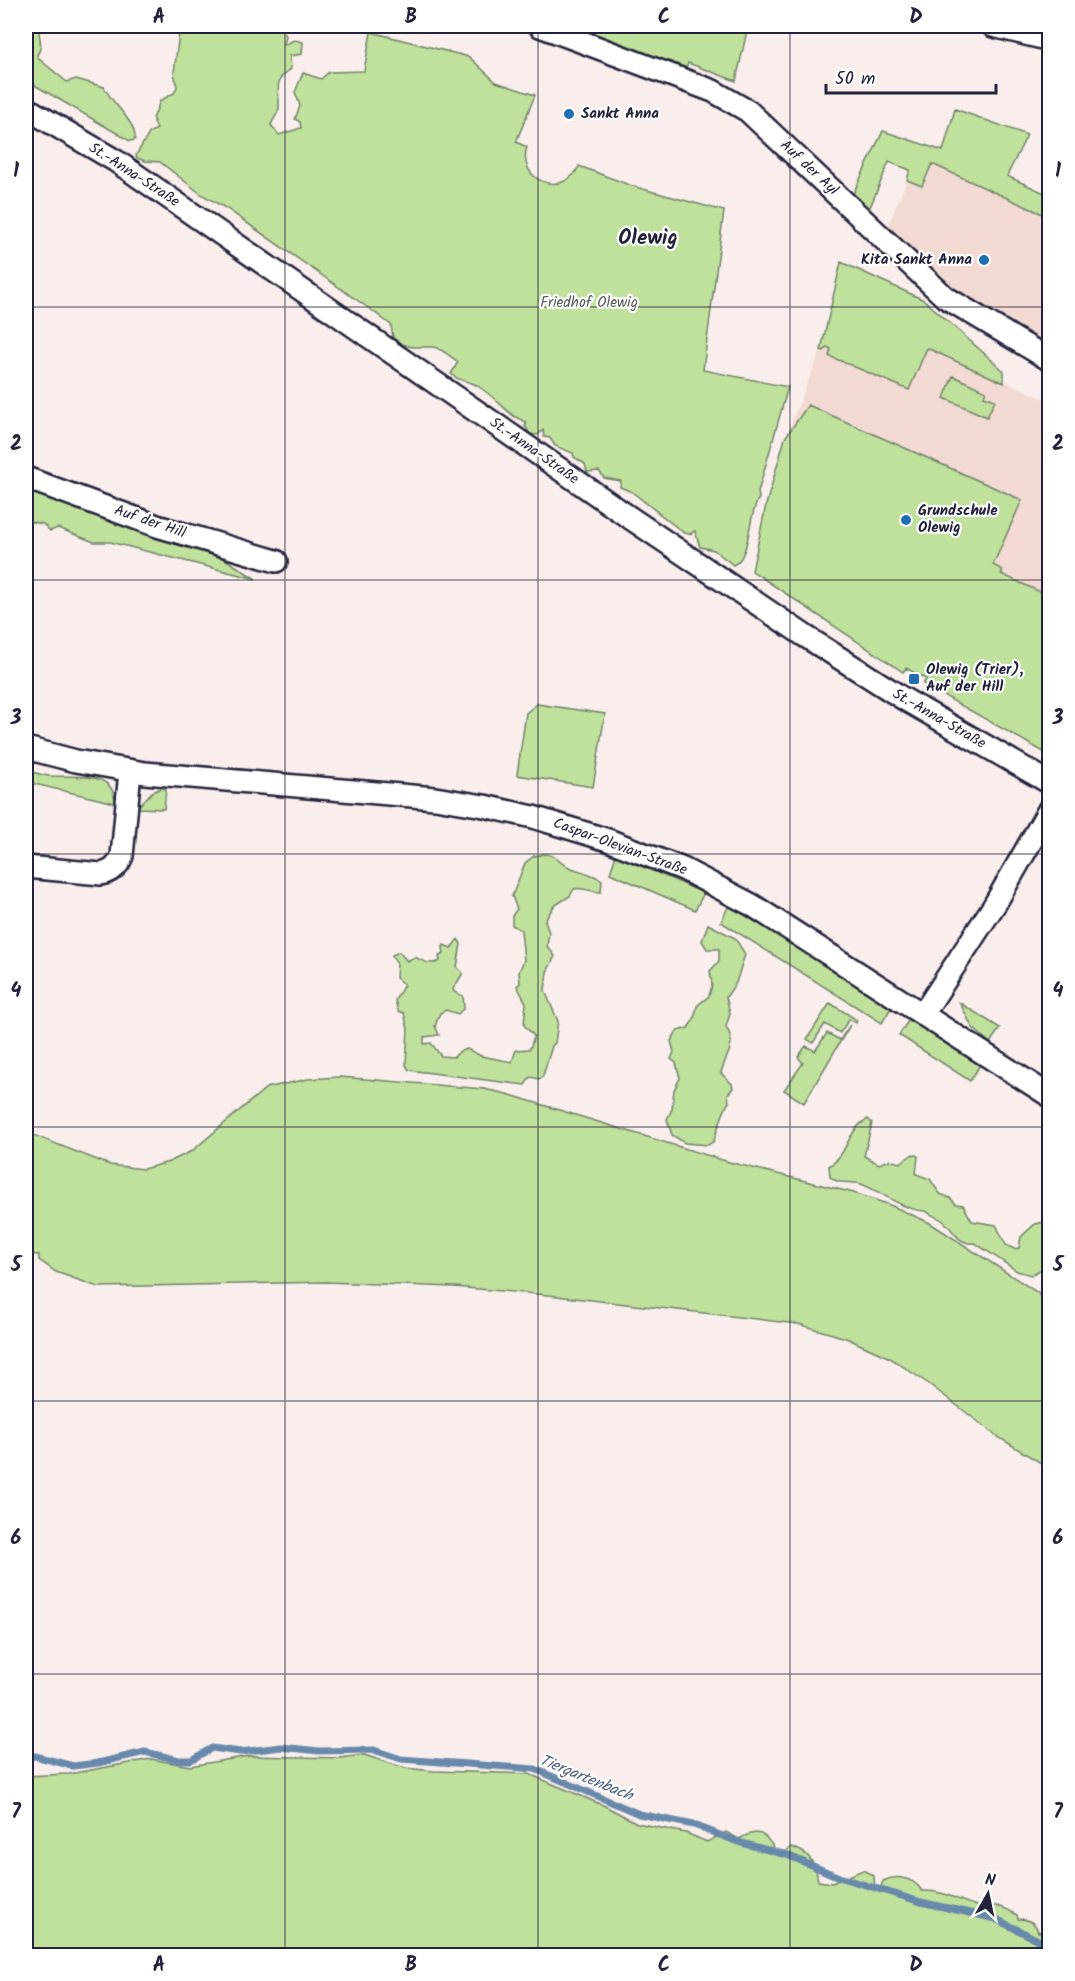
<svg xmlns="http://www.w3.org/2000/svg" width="1075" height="1981" font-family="Kalam,sans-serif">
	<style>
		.built { fill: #f2dad2 }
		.green { fill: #bfe19b; stroke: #70826b; stroke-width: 1.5 }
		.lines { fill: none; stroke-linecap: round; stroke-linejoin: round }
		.stream { stroke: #6889ab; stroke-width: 7 }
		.street-casing { stroke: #22223b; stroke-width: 26 }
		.street { stroke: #fff; stroke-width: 21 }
		.grid { fill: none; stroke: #22223b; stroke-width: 1.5; stroke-opacity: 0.55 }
		.poi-dot { fill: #1f6fb2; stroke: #fff; stroke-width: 2 }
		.labels { text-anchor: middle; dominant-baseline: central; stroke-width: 4.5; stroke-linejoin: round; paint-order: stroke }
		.poi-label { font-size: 15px; font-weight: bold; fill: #22223b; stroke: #fff; text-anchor: start }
		.street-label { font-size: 15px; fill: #22223b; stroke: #fff }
		.park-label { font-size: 15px; fill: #515b58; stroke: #fff }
		.water-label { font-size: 16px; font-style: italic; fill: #4b5e7c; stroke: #fff }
		.district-label { font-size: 21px; font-weight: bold; fill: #22223b; stroke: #fff }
		.neatline { fill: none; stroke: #22223b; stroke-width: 2 }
		.grid-label { font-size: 20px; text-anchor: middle; font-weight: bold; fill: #22223b }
	</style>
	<rect width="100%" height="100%" fill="#f9eeeb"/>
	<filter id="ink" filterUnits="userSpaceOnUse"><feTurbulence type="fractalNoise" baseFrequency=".0167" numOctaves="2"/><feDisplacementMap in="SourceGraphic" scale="12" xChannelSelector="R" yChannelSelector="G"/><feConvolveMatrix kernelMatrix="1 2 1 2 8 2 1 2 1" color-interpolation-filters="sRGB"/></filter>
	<g filter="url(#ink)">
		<path class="built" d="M 921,147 L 1049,200 L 1049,350 L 951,292 L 887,228 Z
			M 839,306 L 1049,401 L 1049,756 L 923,684 L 926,679 L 906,668 L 903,672 L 752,571 L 766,505 L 785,438 Z"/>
		<path class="green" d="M 26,26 L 46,26 L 39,32 C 40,42 43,46 37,55 L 39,59 L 67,82 L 76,79 L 104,87 C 112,104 137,122 135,140 L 130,141 L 26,80 Z
			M 180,26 L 281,26 L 286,36 L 284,45 L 294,40 L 303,42 L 302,54 L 290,56 L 291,69 C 272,81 280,89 279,107 C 279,113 273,119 271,125 L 279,135 L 301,128 L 300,122 L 295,119 L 300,106 L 295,92 L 303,73 L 321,79 L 329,72 L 364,71 L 371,32 L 469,57 L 496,82 L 535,95 L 516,142 L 527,147 C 516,181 564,199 579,166 L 632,186 L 724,211 L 703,370 L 788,387 L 758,492 L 759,498 C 747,517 751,558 733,565 L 714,550 L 700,547 L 695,531 L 690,534 L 684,533 L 632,492 L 620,487 L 621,481 L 604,478 L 599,471 L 587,472 L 585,464 L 574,457 L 573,453 L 555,446 L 550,438 L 544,437 L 543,430 L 538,435 L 530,434 L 525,426 L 527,423 C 521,419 515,418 510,413 C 501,405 490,394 478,386 C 469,380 459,382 451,374 L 458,362 C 451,357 441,348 433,347 C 417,347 406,349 393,338 L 391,325 L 374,312 L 227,209 L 201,194 L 160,162 L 145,161 L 137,158 L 136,155 L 150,132 L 157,129 L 153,119 L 160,101 L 174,93 L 177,87 L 174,72 Z
			M 566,26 L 748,26 L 736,81 L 688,63 L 685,70 Z
			M 955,109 L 1027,135 L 1007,176 L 1049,195 L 1049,217 L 932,164 L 922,186 L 907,180 L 910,170 L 889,162 L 868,212 L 851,198 L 883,131 L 943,151 Z
			M 841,262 L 924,300 L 1004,371 L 1004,383 L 927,348 L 909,390 L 829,356 L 831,349 L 827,347 L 824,351 L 821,350 Z
			M 953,376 L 986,391 L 984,396 L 995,400 L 987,417 L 944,398 Z
			M 808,405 L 1022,500 L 993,565 L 1003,570 L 1001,574 L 1049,596 L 1049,755 L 923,684 L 926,679 L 906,668 L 903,672 L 752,571 L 766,505 L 785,438 Z
			M 26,480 L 214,552 L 256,579 L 110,542 L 94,542 L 58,528 L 50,531 L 43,524 L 26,521 Z
			M 537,704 L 605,714 L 593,787 L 517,775 L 526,713 Z
			M 26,770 C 33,772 41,775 49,776 C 70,778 115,768 115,803 L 26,782 Z
			M 162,788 L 166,789 L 164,809 L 137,808 L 152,792 Z
			M 544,854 C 555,854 557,861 565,865 C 576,871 591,873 602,880 L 601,892 C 591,893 584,886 574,889 L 570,896 L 554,906 L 545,920 L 549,933 L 547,946 L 555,956 L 547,972 L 545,991 L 558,1021 L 555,1043 L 552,1046 L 543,1076 L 540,1079 L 530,1077 L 525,1085 L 409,1070 L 406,1065 L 408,1029 L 404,1013 L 398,1011 L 395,1000 L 404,985 L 396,978 L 397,964 L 392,955 L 399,952 L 407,961 L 415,957 C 423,961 431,966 440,961 L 439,956 L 444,954 L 443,947 L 444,945 L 451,948 L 458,939 L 461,944 L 457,967 L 463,973 L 453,989 L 454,992 L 463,996 L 464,1008 L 458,1014 L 446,1010 L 440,1013 L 435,1026 L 439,1035 L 424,1037 L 424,1044 L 431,1043 L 441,1056 L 454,1057 L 460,1051 L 467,1049 L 481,1056 L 512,1062 L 516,1050 L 530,1049 L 534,1036 L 524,1025 L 526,1003 L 517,986 L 520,983 L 519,972 L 524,960 L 521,930 L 512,925 L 512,916 L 517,909 L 512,896 L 525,863 L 534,856 Z
			M 616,855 L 704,893 L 695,910 L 610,873 Z
			M 729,905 L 891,1008 L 882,1023 L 721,922 Z
			M 708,924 L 735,938 L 745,954 L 736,983 L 726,997 L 730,1013 L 726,1027 C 738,1045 725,1056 721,1073 L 732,1084 L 733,1088 L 728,1094 L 729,1102 C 725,1107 715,1135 714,1141 L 708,1145 L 685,1143 L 672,1135 L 667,1119 L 672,1109 L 674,1090 L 680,1078 L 676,1063 L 671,1059 L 674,1052 L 671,1041 L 677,1031 L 688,1028 L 694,1019 L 697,1006 L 709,996 L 712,985 L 710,971 L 719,961 L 719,949 L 707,949 L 702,941 Z
			M 830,1003 L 857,1020 L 856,1023 L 849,1019 L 840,1033 L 825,1024 L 813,1043 L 807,1039 Z
			M 960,1003 L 1000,1028 L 990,1043 L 972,1027 Z
			M 909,1019 L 980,1065 L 970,1081 L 899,1035 Z
			M 850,1025 L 804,1103 L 784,1090 L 803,1063 L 798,1057 L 806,1046 L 815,1051 L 827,1033 L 840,1040 Z
			M 340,1077 L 484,1089 L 507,1094 L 729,1162 L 854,1193 L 890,1205 L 930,1223 L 1038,1293 L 1049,1314 L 1049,1468 L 998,1437 L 929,1384 L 890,1358 L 846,1338 L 798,1324 L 548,1295 L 454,1287 L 326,1282 L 98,1287 L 56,1272 L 39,1260 L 39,1255 L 26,1254 L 26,1132 L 110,1165 L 143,1169 L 169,1162 L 192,1151 L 266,1088 L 308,1079 Z
			M 868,1119 L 872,1123 L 864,1156 L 879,1164 L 889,1160 L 900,1163 L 913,1154 L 918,1156 L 916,1174 L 930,1179 L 940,1194 L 950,1198 L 956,1204 L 963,1205 L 972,1221 L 996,1225 L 1006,1245 L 1014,1249 L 1019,1248 L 1021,1237 L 1035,1224 L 1049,1221 L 1049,1265 L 1031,1275 L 1017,1271 L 975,1243 C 957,1245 955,1230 942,1220 C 936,1216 931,1216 926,1211 C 901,1210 885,1193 861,1184 C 850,1180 841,1186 830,1177 L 829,1166 C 848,1155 847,1129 868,1119 Z
			M 364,1755 L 405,1768 L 434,1771 L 529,1774 L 605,1806 L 637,1823 L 686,1833 L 707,1842 L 726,1832 L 739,1839 C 764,1825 768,1839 779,1856 L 791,1847 C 809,1852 816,1863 818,1881 L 832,1883 L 863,1870 L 874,1876 L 875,1890 L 880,1889 L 883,1881 C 897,1874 914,1878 922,1891 C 945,1890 959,1902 981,1907 C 986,1909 989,1906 995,1906 C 1003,1906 1010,1911 1017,1915 L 1018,1919 C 1028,1919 1036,1922 1038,1932 L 1049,1930 L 1049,1955 L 26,1955 L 26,1776 L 69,1774 L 151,1759 L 190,1766 L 249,1756 L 339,1758 Z"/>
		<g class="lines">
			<path class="stream" d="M 26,1757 L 35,1756 L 73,1766 L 98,1763 L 145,1752 L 179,1760 L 191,1760 L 212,1748 L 240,1752 L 281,1747 L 319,1751 L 374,1750 L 401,1759 L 535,1769 L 639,1814 L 694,1825 L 738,1842 L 787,1855 L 839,1877 L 921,1902 L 996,1919 L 1050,1946"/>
			<defs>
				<path id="street" d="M 540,26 L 713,91 L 748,111 L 945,297 L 1050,360
					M 993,26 L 1050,40
					M 26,108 L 116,161 L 623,513 L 805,636 L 904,699 L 1050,783
					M 26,478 L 157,526 L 276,561
					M 26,748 L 76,761 L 145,773 L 435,798 L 484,806 L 533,817 L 608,840 L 683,869 L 752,905 L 1050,1096
					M 26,867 L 101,874 C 112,872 118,866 122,856 L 130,771
					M 923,1014 L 995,904 L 1050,808"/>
			</defs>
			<use href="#street" class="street-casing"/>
			<use href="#street" class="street"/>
		</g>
	</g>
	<path class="grid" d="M 285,26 L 285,1956M 538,26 L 538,1956M 790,26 L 790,1956M 26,307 L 1050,307M 26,580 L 1050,580M 26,854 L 1050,854M 26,1127 L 1050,1127M 26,1401 L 1050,1401M 26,1674 L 1050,1674"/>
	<g class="poi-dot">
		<circle cx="569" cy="114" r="6"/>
		<circle cx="984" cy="260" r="6"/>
		<circle cx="906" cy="520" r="6"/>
		<rect x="908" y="673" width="12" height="12" rx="3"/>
	</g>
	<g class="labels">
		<g class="poi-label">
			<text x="581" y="114">Sankt Anna</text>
			<text x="972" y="260" text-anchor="end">Kita Sankt Anna</text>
			<text x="918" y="511">Grundschule<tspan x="918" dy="17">Olewig</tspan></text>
			<text x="926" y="670">Olewig (Trier),<tspan x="926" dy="17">Auf der Hill</tspan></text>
		</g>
		<g class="street-label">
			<text transform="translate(809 168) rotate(43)">Auf der Ayl</text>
			<text transform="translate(134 175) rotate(33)">St.-Anna-Straße</text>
			<text transform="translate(534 451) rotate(35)">St.-Anna-Straße</text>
			<text transform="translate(150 522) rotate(19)">Auf der Hill</text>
			<text transform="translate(939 719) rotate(30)">St.-Anna-Straße</text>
			<text transform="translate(620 847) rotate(20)">Caspar-Olevian-Straße</text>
		</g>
		<g class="park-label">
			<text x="589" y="303">Friedhof Olewig</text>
		</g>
		<g class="water-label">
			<text transform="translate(586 1778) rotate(22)">Tiergartenbach</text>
		</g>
		<g class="district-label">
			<text x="648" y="238">Olewig</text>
		</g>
	</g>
	<rect width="1075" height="1981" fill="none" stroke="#fff" stroke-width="66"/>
	<g transform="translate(988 1894) rotate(9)" stroke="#ffffff" stroke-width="4.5" paint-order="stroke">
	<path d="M0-4.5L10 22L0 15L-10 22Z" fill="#22223b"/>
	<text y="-9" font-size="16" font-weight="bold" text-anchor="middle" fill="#22223b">N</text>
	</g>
	<path d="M826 84v9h170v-9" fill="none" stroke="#22223b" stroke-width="3"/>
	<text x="835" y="84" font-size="18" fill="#22223b" stroke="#ffffff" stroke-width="4.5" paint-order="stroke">50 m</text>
	<rect x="33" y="33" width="1009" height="1915" class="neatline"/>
	<g class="grid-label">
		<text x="159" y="23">A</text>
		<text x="411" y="23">B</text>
		<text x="664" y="23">C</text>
		<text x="916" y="23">D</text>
		<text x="16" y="177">1</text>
		<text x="1058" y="177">1</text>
		<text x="16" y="450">2</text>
		<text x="1058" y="450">2</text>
		<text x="16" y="724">3</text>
		<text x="1058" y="724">3</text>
		<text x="16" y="997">4</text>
		<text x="1058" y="997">4</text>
		<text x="16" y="1271">5</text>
		<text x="1058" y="1271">5</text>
		<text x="16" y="1544">6</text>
		<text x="1058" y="1544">6</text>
		<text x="16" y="1818">7</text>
		<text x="1058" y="1818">7</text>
		<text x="159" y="1971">A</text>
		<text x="411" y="1971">B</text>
		<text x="664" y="1971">C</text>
		<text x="916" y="1971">D</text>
	</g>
</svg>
